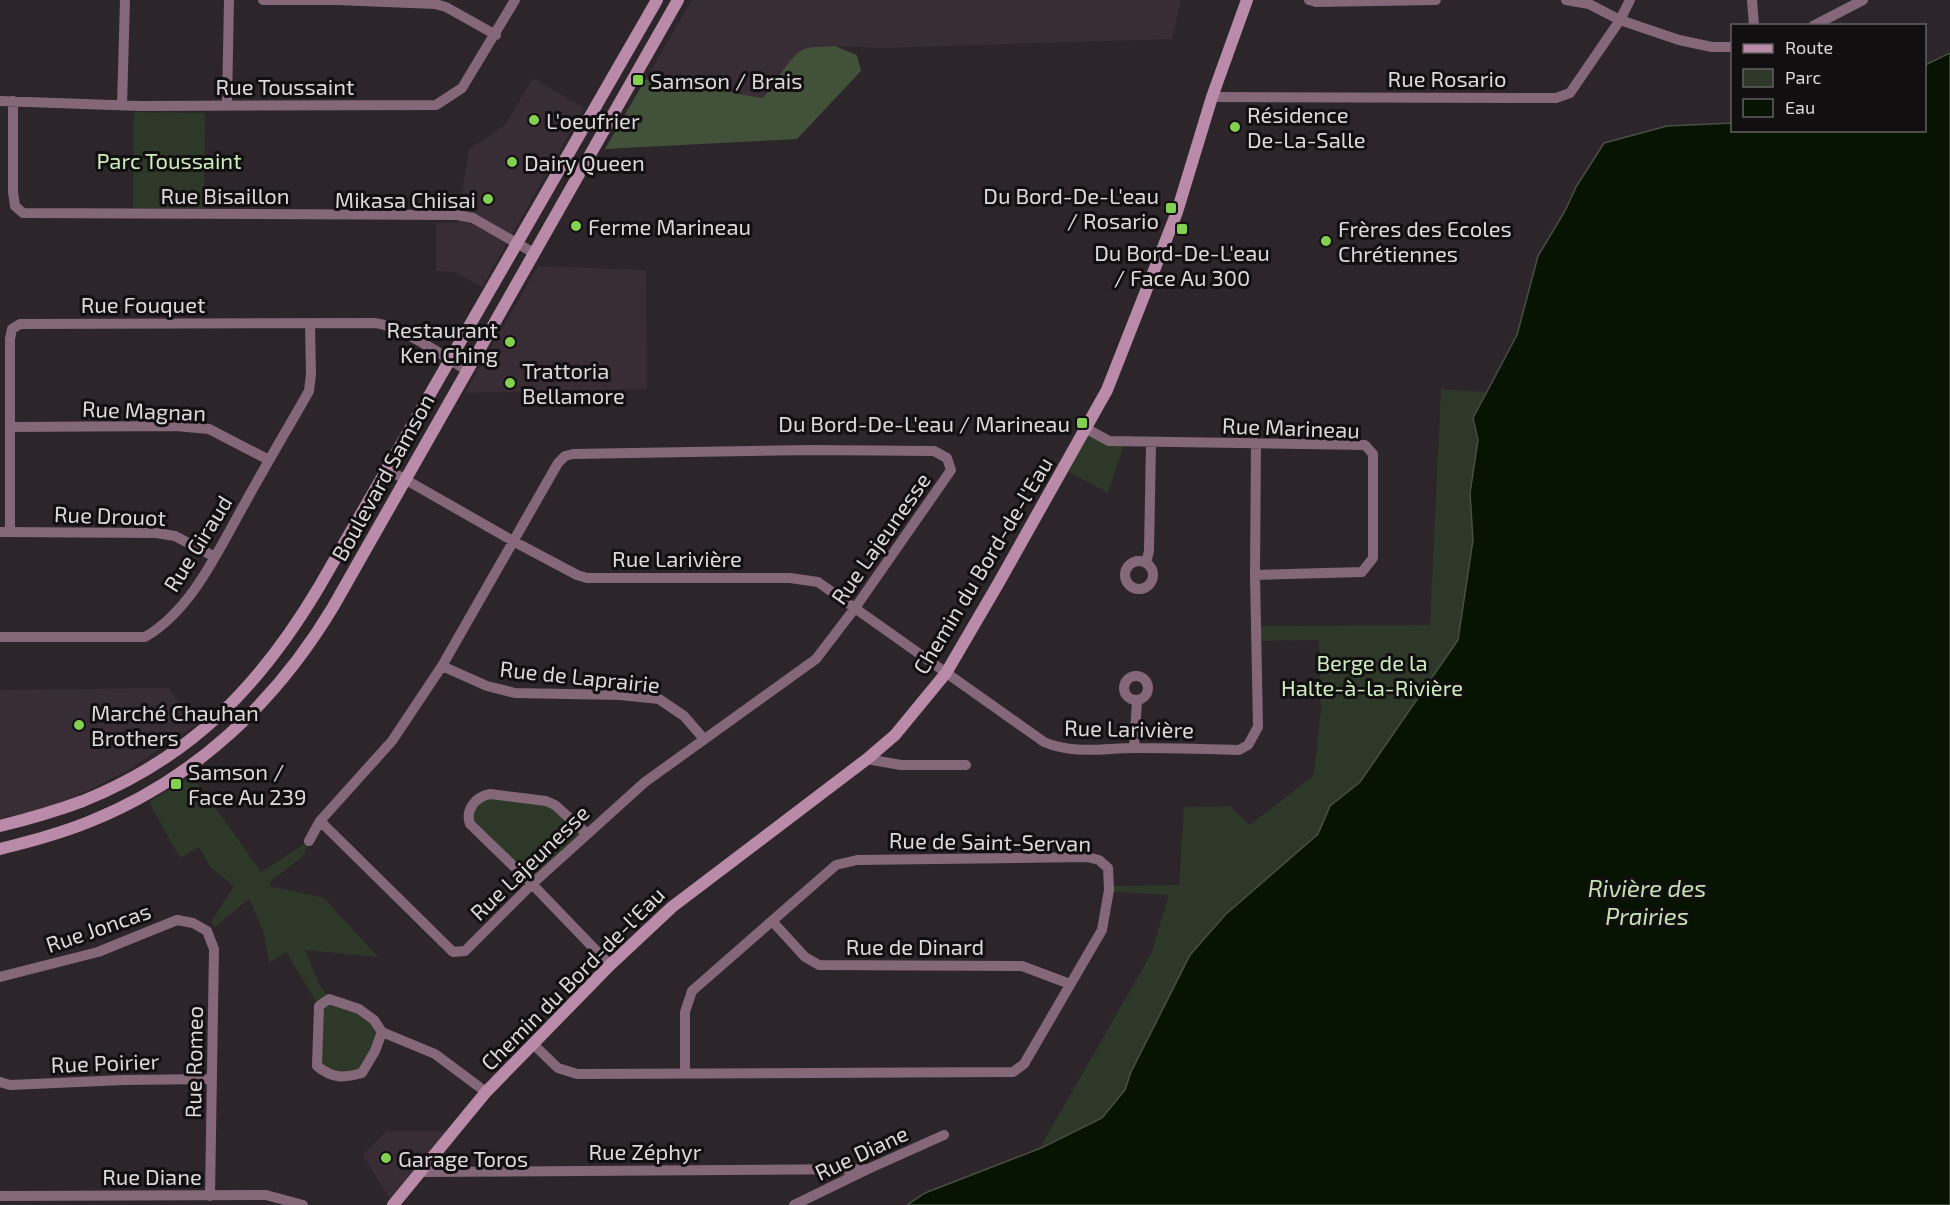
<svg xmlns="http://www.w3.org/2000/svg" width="1950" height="1205" font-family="'Exo 2',sans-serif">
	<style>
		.built { fill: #392d35 }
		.green { fill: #2e3829 }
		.forest { fill: #42523a }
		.water { fill: #081402; stroke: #484f43; stroke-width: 1.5 }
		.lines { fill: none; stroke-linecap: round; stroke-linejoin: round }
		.street { stroke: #85677a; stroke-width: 10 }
		.secondary { stroke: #ba8ba9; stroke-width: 12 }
		.poi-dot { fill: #82d050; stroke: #120f11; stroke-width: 2 }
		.labels { text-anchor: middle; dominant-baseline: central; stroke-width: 6; stroke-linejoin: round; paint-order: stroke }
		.street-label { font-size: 22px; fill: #ddd9db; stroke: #120f11 }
		.poi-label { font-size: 22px; fill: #ddd9db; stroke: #120f11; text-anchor: start }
		.park-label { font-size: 22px; fill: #ccedbc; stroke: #120f11 }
		.water-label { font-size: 24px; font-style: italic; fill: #c3e3b2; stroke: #120f11 }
	</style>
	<rect width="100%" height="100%" fill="#2c2529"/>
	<path class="built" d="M 692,0 L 1181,0 L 1172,39 L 882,48 L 835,46 L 802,50 L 787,65 L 777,81 L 763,98 L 733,93 L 694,78 L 645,80 Z
		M 533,78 L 584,108 L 482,287 L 455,272 L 436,271 L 436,223 L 457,223 L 469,149 L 505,125 Z
		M 538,266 L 646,270 L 647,389 L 465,393 Z
		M 168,688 L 197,724 L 130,769 L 83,793 L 47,808 L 0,819 L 0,690 Z
		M 386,1131 L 453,1131 L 393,1204 L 363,1155 Z"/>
	<path class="green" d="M 134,112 L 205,113 L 204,208 L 133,208 Z
		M 1441,389 L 1486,392 L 1472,418 L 1477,444 L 1470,493 L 1473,540 L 1458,640 L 1360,782 L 1330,806 L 1318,834 L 1225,915 L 1154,1027 L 1131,1072 L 1125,1090 L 1102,1118 L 1041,1146 L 1151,954 L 1169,895 L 1112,892 L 1114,886 L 1179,885 L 1184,807 L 1230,806 L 1250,825 L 1314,775 L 1321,709 L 1319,640 L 1258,641 L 1257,626 L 1430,625 Z
		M 1087,429 L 1125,442 L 1108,493 L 1065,470 Z
		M 192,775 L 261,872 L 309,841 L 303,856 L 271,881 L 270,886 L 324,898 L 378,957 L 305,950 L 318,982 L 329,999 L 341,1002 L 382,1032 L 362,1073 L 346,1078 L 317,1066 L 319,1006 L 286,952 L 269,963 L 264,933 L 249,899 L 215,927 L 211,922 L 234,886 L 210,867 L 199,847 L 180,858 L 149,802 Z
		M 482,795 L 546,801 L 586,833 L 532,884 L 470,824 L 469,809 Z"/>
	<path class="forest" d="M 835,46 L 857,55 L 861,71 L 797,139 L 605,149 L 645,80 L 694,78 L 733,93 L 763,98 C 773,87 790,56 802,50 C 810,46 826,47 835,46 Z"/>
	<path class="water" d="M 1950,53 L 1950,1205 L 907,1205 L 925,1193 L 1041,1148 L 1102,1118 L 1125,1090 L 1131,1072 L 1190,955 L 1225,915 L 1318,834 L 1330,806 L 1360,782 L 1458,640 L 1473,540 L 1470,493 L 1478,440 L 1473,418 L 1517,335 L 1538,256 L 1565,211 L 1576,187 L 1604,143 L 1667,126 L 1732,123 L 1732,130 L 1924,130 L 1925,65 Z"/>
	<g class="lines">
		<path class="street" d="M 263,0 L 336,0 L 435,4 L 446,7 L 496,35
			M 1309,0 L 1316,2 L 1436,0
			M 1566,0 L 1589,4 L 1620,20 L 1679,40 L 1712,47 L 1732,47
			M 1752,0 L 1754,26
			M 1813,26 L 1863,0
			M 1212,97 L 1556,98 L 1570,93 L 1620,20 L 1630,0
			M 0,101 L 140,106 L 436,105 L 462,88 L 515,0
			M 13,101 L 13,192 L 15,206 L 23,213 L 458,215 L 473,218 L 534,253
			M 227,104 L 229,0
			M 122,105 L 125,0
			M 11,427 L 175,426 L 209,429 L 269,460
			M 1087,429 L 1109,441 L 1365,445 L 1373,454 L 1373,558 L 1362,572 L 1255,575
			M 811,450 L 934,451 L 947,458 L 951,470 L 855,608 L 816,659 L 645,782 L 532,884 L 465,951 L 453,952 L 320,821 L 392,741 L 442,666 L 558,463 L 565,456 L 573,454 Z
			M 387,469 L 513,541 L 577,575 L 587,578 L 790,578 L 818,582 L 1044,742 C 1075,755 1104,748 1136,748 C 1170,748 1205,749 1239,750 L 1248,745 L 1258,727 L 1255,575 L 1256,443
			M 0,532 L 156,533 L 175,536 L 215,557
			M 10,532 L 10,339 L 12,329 L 20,324 L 375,323 C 402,326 442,356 467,370
			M1125 575a14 14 0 1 1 28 0a14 14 0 1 1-28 0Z
			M 1146,563 L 1149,551 L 1151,443
			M 0,637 L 145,637 C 192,610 219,549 245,503 C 266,465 288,428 309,391 L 311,374 L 310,324
			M 442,666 L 487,686 L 515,693 L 620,695 L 659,699 L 684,716 L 704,739
			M1124 688a12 12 0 1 1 24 0a12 12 0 1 1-24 0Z
			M 1134,748 L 1137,701
			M 867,759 L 901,765 L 966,765
			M 586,833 L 555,805 L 546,801 L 490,794 C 475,797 465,810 470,824 L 532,884 L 610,965
			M 309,841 L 320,821
			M 773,922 L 805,957 L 819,965 L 1022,966 L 1070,984
			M 0,977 L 98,952 L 177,920 L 193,923 L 207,931 L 214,949 L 210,1196
			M 382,1032 L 375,1051 L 362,1073 C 344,1078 333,1079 317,1066 L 319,1006 L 329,999 L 359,1009 L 374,1020 L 382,1032 L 435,1054 L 486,1092
			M 533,1044 L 558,1068 L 577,1074 L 1013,1072 L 1024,1064 L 1102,930 L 1109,890 L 1108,868 L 1099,860 L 1087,857 L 857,860 L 836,865 L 692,991 L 685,1012 L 685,1073
			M 0,1082 L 10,1085 L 124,1080 L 212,1079
			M 421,1172 L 868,1169
			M 0,1196 L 266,1195 L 303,1205
			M 794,1205 L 868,1169 L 944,1135"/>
		<path class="secondary" d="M 0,826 C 28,819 56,811 83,801 C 192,757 260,686 319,587 L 657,0
			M 0,849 C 31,841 62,833 91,821 C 195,779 276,702 333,607 L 678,0
			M 393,1205 L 486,1092 L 610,965 L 672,907 L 867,759 L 895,735 L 946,673 L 998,584 L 1107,390 L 1177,212 L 1212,97 L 1247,0"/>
	</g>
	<g class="poi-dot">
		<rect x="632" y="74" width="12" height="12" rx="3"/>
		<circle cx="534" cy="120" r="6"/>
		<circle cx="1235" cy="127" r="6"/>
		<circle cx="512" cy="162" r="6"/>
		<circle cx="488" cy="199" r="6"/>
		<rect x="1165" y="202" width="12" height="12" rx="3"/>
		<circle cx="576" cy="226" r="6"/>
		<rect x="1176" y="223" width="12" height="12" rx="3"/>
		<circle cx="1326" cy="241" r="6"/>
		<circle cx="510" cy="342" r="6"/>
		<circle cx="510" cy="383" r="6"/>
		<rect x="1076" y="417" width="12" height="12" rx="3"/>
		<circle cx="79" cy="725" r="6"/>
		<rect x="170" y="778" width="12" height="12" rx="3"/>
		<circle cx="386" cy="1158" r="6"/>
	</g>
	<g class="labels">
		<g class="street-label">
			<text x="1447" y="78">Rue Rosario</text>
			<text x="285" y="86">Rue Toussaint</text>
			<text x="225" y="195">Rue Bisaillon</text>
			<text x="143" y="304">Rue Fouquet</text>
			<text transform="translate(144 410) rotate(2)">Rue Magnan</text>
			<text transform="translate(1291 427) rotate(2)">Rue Marineau</text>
			<text transform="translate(382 477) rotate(-61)">Boulevard Samson</text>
			<text transform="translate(110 515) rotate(2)">Rue Drouot</text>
			<text transform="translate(880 538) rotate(-55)">Rue Lajeunesse</text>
			<text transform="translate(197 543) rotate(-58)">Rue Giraud</text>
			<text x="677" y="558">Rue Larivière</text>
			<text transform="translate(982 565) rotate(-59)">Chemin du Bord-de-l'Eau</text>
			<text transform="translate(580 676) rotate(6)">Rue de Laprairie</text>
			<text transform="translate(1129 728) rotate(1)">Rue Larivière</text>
			<text transform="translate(990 841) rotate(1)">Rue de Saint-Servan</text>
			<text transform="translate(529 862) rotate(-44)">Rue Lajeunesse</text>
			<text transform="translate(98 927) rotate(-19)">Rue Joncas</text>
			<text x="915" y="946">Rue de Dinard</text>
			<text transform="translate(572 978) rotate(-45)">Chemin du Bord-de-l'Eau</text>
			<text transform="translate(105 1062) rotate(-2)">Rue Poirier</text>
			<text transform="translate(193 1062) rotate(-89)">Rue Romeo</text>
			<text x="645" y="1151">Rue Zéphyr</text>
			<text transform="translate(861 1152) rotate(-25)">Rue Diane</text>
			<text x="152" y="1176">Rue Diane</text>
		</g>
		<g class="poi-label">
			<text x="650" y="80">Samson / Brais</text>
			<text x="1247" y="114">Résidence<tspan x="1247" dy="25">De-La-Salle</tspan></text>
			<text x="546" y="120">L'oeufrier</text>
			<text x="524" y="162">Dairy Queen</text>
			<text x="1159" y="195" text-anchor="end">Du Bord-De-L'eau<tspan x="1159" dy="25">/ Rosario</tspan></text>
			<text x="476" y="199" text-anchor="end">Mikasa Chiisai</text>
			<text x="588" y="226">Ferme Marineau</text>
			<text x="1338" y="228">Frères des Ecoles<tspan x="1338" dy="25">Chrétiennes</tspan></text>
			<text x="1182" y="252" text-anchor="middle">Du Bord-De-L'eau<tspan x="1182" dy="25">/ Face Au 300</tspan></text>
			<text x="498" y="329" text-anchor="end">Restaurant<tspan x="498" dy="25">Ken Ching</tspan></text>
			<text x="522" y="370">Trattoria<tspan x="522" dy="25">Bellamore</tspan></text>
			<text x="1070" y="423" text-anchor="end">Du Bord-De-L'eau / Marineau</text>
			<text x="91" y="712">Marché Chauhan<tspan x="91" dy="25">Brothers</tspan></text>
			<text x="188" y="771">Samson /<tspan x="188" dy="25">Face Au 239</tspan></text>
			<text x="398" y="1158">Garage Toros</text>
		</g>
		<g class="park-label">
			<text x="169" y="160">Parc Toussaint</text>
			<text x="1372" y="662">Berge de la<tspan x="1372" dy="25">Halte-à-la-Rivière</tspan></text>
		</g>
		<g class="water-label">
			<text x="1647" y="887">Rivière des<tspan x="1647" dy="28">Prairies</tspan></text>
		</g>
	</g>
	<rect x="1731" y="24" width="195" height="108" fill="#120f11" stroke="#636062" stroke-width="1.5"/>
	<rect x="1743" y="44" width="30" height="9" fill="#ba8ba9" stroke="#636062" stroke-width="1.5"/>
	<text x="1785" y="54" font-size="18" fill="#ddd9db">Route</text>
	<rect x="1743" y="69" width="30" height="18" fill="#2e3829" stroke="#636062" stroke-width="1.5"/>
	<text x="1785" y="84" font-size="18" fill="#ddd9db">Parc</text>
	<rect x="1743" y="99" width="30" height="18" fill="#081402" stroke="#636062" stroke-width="1.5"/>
	<text x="1785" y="114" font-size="18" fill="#ddd9db">Eau</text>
</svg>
